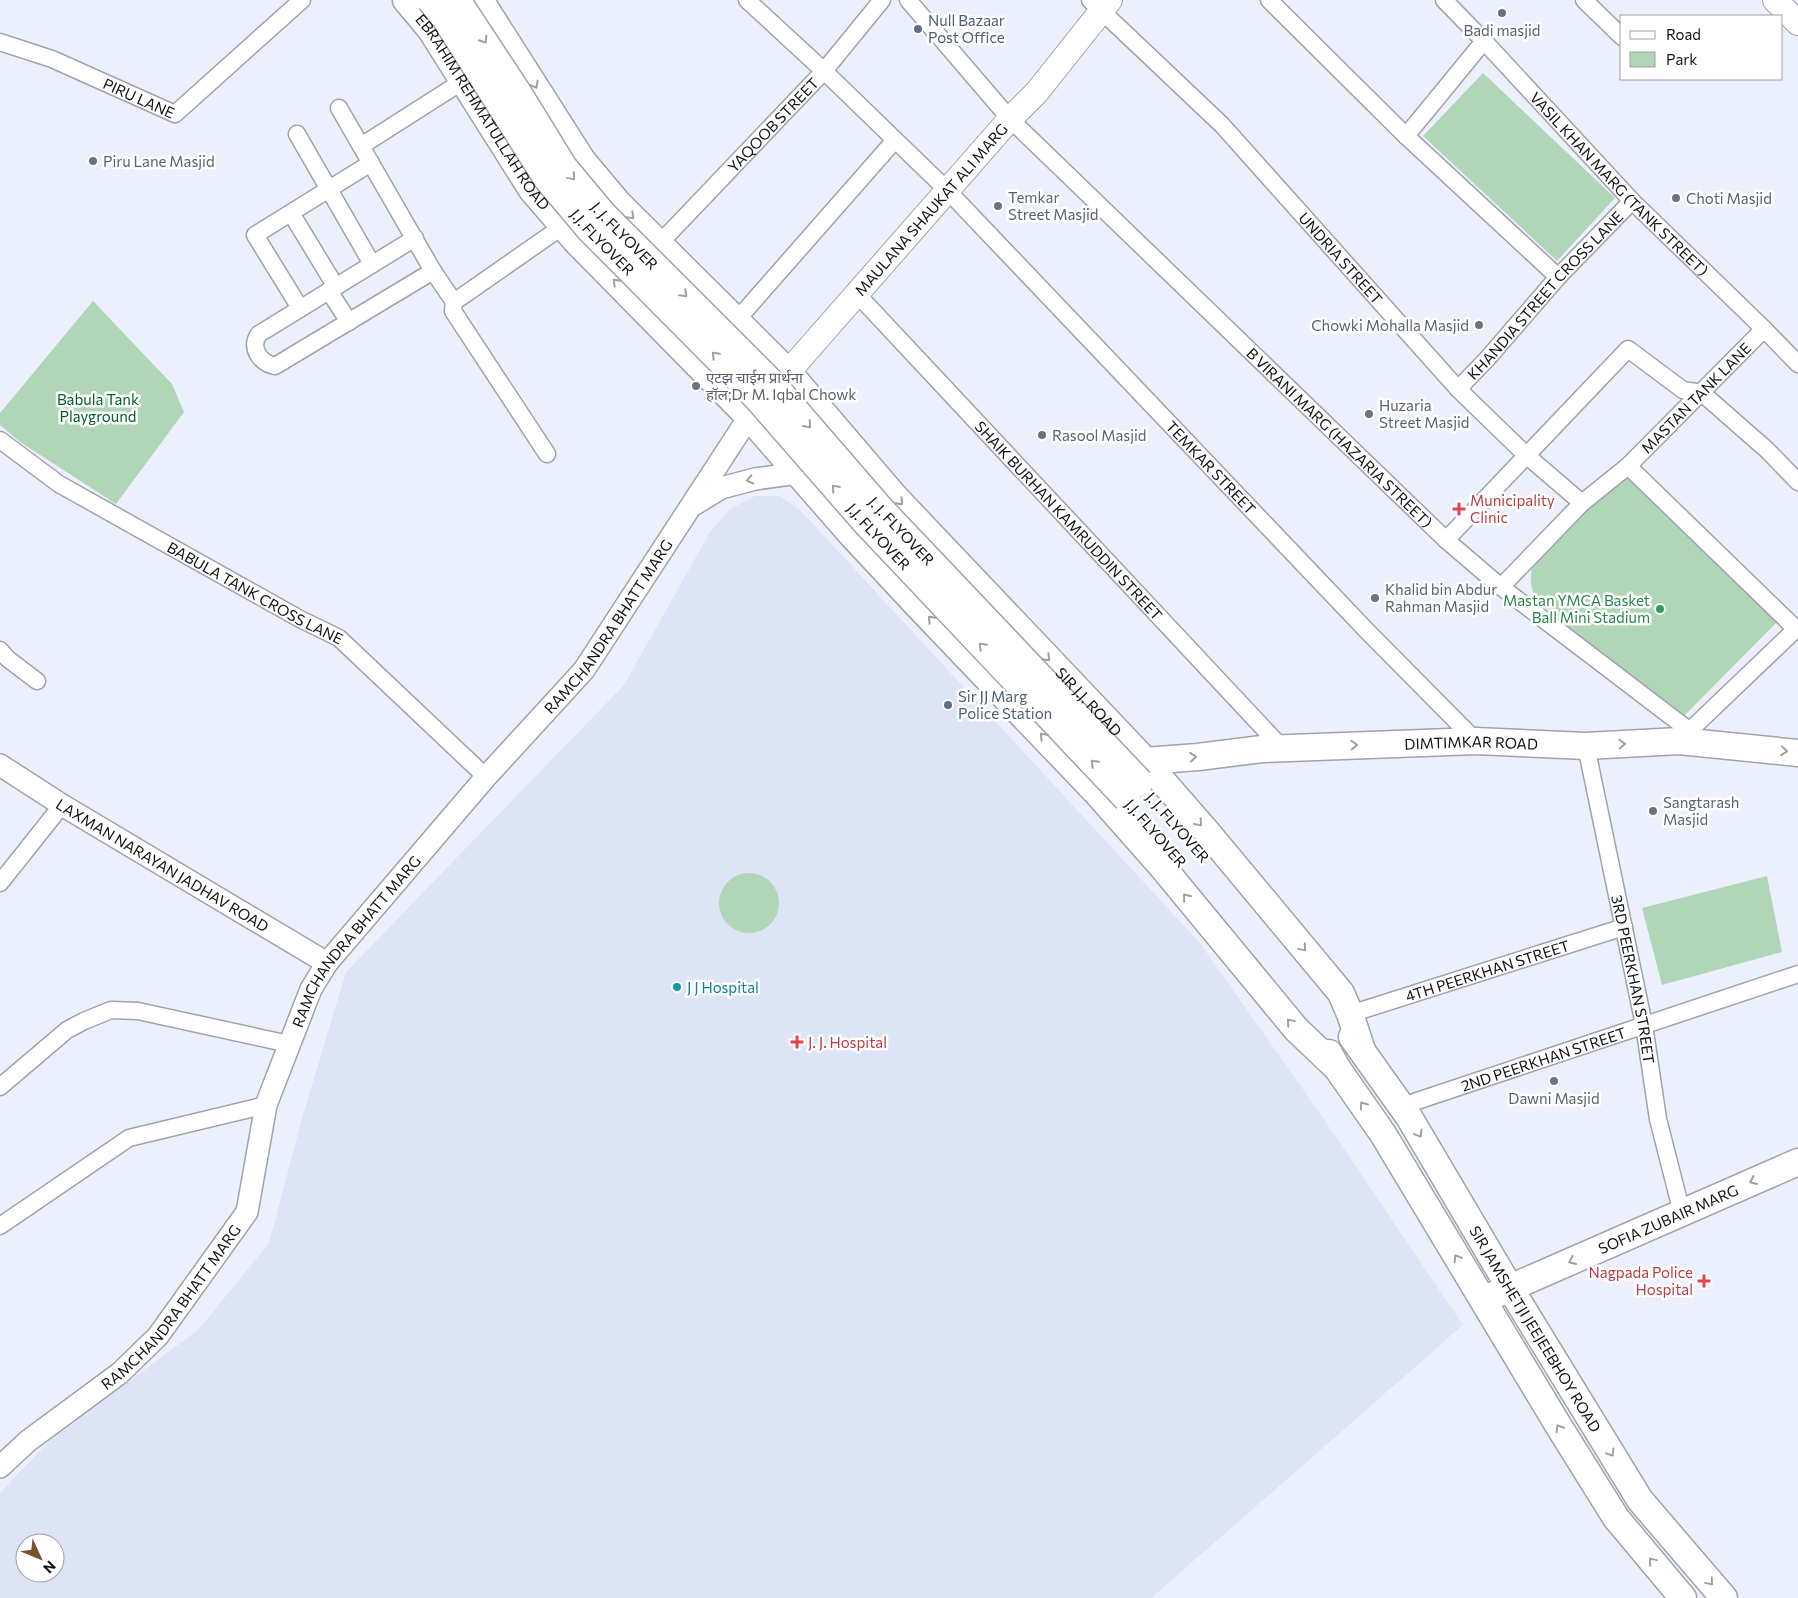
<svg xmlns="http://www.w3.org/2000/svg" width="1798" height="1598" font-family="Commissioner,'Noto Sans Devanagari',sans-serif">
	<style>
		.built { fill: #dce4f5; fill-rule: evenodd }
		.green { fill: #b1d6b7 }
		.lines { fill: none; stroke-linecap: round; stroke-linejoin: round }
		.minor-casing { stroke: #9fa3ae; stroke-width: 19 }
		.tertiary-casing { stroke: #9fa3ae; stroke-width: 24 }
		.secondary-casing { stroke: #9fa3ae; stroke-width: 26 }
		.primary-casing { stroke: #9fa3ae; stroke-width: 29 }
		.minor { stroke: #fff; stroke-width: 16 }
		.tertiary { stroke: #fff; stroke-width: 21 }
		.secondary { stroke: #fff; stroke-width: 24 }
		.primary { stroke: #fff; stroke-width: 26 }
		.primary-bridge-casing { stroke: #9fa3ae; stroke-width: 29; stroke-linecap: butt }
		.primary-bridge { stroke: #fff; stroke-width: 26 }
		.oneway { stroke: #9fa0a1 }
		.worship-dot { fill: #6b7280; stroke: #fff; stroke-width: 2 }
		.service-dot { fill: #5c6f8a; stroke: #fff; stroke-width: 2 }
		.health-dot { fill: #e0444e; stroke: #fff; stroke-width: 2 }
		.leisure-dot { fill: #2e9e5b; stroke: #fff; stroke-width: 2 }
		.culture-dot { fill: #0f9aa8; stroke: #fff; stroke-width: 2 }
		.labels { text-anchor: middle; dominant-baseline: central; stroke-width: 5; stroke-linejoin: round; paint-order: stroke }
		.service-label { font-size: 15px; fill: #4e5e75; stroke: #fff; text-anchor: start }
		.worship-label { font-size: 15px; fill: #5b616d; stroke: #fff; text-anchor: start }
		.street-label { font-size: 15px; fill: #101215; stroke: #fff }
		.park-label { font-size: 15px; fill: #006028; stroke: #fff }
		.health-label { font-size: 15px; fill: #be3a42; stroke: #fff; text-anchor: start }
		.leisure-label { font-size: 15px; fill: #27864d; stroke: #fff; text-anchor: end }
		.culture-label { font-size: 15px; fill: #0d838f; stroke: #fff; text-anchor: start }
	</style>
	<rect width="100%" height="100%" fill="#ecf0fc"/>
	<path class="built" d="M 755,496 L 780,496 L 800,510 L 1199,942 L 1319,1112 L 1463,1325 L 1151,1598 L 0,1598 L 0,1493 L 49,1441 L 199,1329 L 269,1243 L 303,1115 L 346,972 L 624,685 L 710,532 L 730,509 ZM 25,1543 L 55,1543 L 55,1573 L 25,1573 Z"/>
	<path class="green" d="M 1483,73 L 1615,198 L 1557,261 L 1423,136 Z
		M 93,301 L 172,384 L 184,412 L 116,504 L 20,442 L 0,425 L 0,413 Z
		M 1627,477 L 1641,480 L 1782,617 L 1677,723 L 1537,600 C 1529,585 1530,578 1533,562 L 1608,485 Z
		M719 903a30 30 0 1 1 60 0a30 30 0 1 1-60 0Z
		M 1767,876 L 1782,952 L 1662,985 L 1642,908 Z"/>
	<g class="lines">
		<defs>
			<g id="minor">
				<path id="s1" d="M 747,0 L 824,71 L 948,191 L 1367,631 L 1476,741"/>
				<path id="s2" d="M 908,0 L 1010,119 L 1446,540 L 1501,587 L 1690,731"/>
				<path id="s3" d="M 1090,0 L 1222,125 L 1458,389 L 1526,455 L 1582,503"/>
				<path d="M 1269,0 L 1406,136 L 1558,277"/>
				<path id="s4" d="M 1444,0 L 1484,41 L 1632,201 L 1764,329 L 1798,364"/>
				<path d="M 1584,0 L 1622,37"/>
				<path id="s5" d="M 0,42 L 52,59 L 175,114 L 302,0"/>
				<path d="M 339,108 L 433,271 L 275,366 C 260,363 249,347 259,334 L 415,238"/>
				<path d="M 297,134 L 372,264"/>
				<path d="M 1406,136 L 1484,41"/>
				<path d="M 361,146 L 463,81"/>
				<path d="M 291,213 L 336,287"/>
				<path id="s6" d="M 659,244 L 824,71 L 882,0"/>
				<path d="M 433,271 L 454,302"/>
				<path d="M 329,291 L 349,322"/>
				<path id="s7" d="M 857,294 L 1282,748"/>
				<path d="M 300,308 L 255,235 L 371,163"/>
				<path d="M 736,321 L 895,140"/>
				<path id="s8" d="M 1458,389 L 1488,358 L 1558,277 L 1632,201"/>
				<path id="s9" d="M 0,440 L 59,484 L 300,619 L 339,638 L 486,777"/>
				<path d="M 547,454 L 453,311 L 454,302 L 563,226"/>
				<path d="M 1628,466 L 1796,629"/>
				<path d="M 1446,540 L 1628,349 L 1683,390 L 1702,393 L 1767,450 L 1798,482"/>
				<path id="s10" d="M 1501,587 L 1582,503 L 1628,466 L 1764,329"/>
				<path d="M 0,650 L 8,659 L 37,681"/>
				<path d="M 1683,737 L 1796,629 L 1798,630"/>
				<path id="s11" d="M 1586,746 L 1644,1025 L 1658,1119 L 1682,1213"/>
				<path d="M 0,883 L 62,805"/>
				<path id="s12" d="M 1350,1014 L 1624,927"/>
				<path d="M 0,1087 L 67,1030 L 84,1021 L 111,1010 L 138,1011 L 289,1044"/>
				<path id="s13" d="M 1402,1106 L 1798,974"/>
				<path d="M 0,1226 L 129,1138 L 266,1105"/>
			</g>
			<g id="tertiary">
				<path d="M 695,504 L 721,488 L 755,479 L 798,473"/>
				<path id="s14" d="M 0,765 L 62,805 L 327,963"/>
				<path id="s15" d="M 0,1467 L 28,1441 L 120,1373 L 158,1336 L 247,1212 L 266,1105 L 311,989 L 327,963 L 486,777 L 584,670 L 749,417"/>
			</g>
			<g id="secondary">
				<path d="M 1775,0 L 1798,23"/>
				<path id="s16" d="M 776,386 L 1010,119 L 1037,92 L 1110,0"/>
			</g>
			<g id="primary">
				<path id="s17" d="M 406,0 L 431,30 L 532,190 L 576,241 L 749,417 L 851,534 L 920,608 L 1096,792 L 1164,869 L 1296,1029 L 1337,1068"/>
				<path id="s18" d="M 480,0 L 582,160 L 618,203 L 788,372 L 894,496 L 1138,753 L 1207,832 L 1341,993 L 1350,1014 L 1362,1050"/>
				<path id="s19" d="M 1144,761 L 1198,757 L 1262,749 L 1476,741 L 1586,746 L 1679,741 L 1798,753"/>
				<path id="s20" d="M 1352,1037 L 1409,1117 L 1510,1288 L 1640,1500 L 1724,1598"/>
				<path d="M 1329,1053 L 1337,1068 L 1383,1134 L 1558,1425 L 1616,1518 L 1683,1598"/>
				<path id="s21" d="M 1494,1295 L 1798,1162"/>
			</g>
		</defs>
		<use href="#minor" class="minor-casing"/>
		<use href="#tertiary" class="tertiary-casing"/>
		<use href="#secondary" class="secondary-casing"/>
		<use href="#primary" class="primary-casing"/>
		<use href="#minor" class="minor"/>
		<use href="#tertiary" class="tertiary"/>
		<use href="#secondary" class="secondary"/>
		<use href="#primary" class="primary"/>
		<defs>
			<g id="primary-bridge">
				<path id="s22" d="M 430,0 L 446,20 L 547,179 L 589,229 L 756,397 L 865,522 L 1127,799"/>
				<path id="s23" d="M 457,0 L 519,94 L 564,167 L 604,215 L 771,382 L 880,508 L 1140,782"/>
			</g>
		</defs>
		<use href="#primary-bridge" class="primary-bridge-casing"/>
		<use href="#primary-bridge" class="primary-bridge"/>
	</g>
	<defs><path id="oneway-chevron" d="M-2-3.5L2.5 0L-2 3.5" fill="none" stroke-width="1.6" stroke-linecap="round" stroke-linejoin="round" transform="scale(1.25)"/></defs>
	<g class="oneway">
		<use href="#oneway-chevron" transform="translate(484 40) rotate(57)"/>
		<use href="#oneway-chevron" transform="translate(535 85) rotate(60)"/>
		<use href="#oneway-chevron" transform="translate(572 177) rotate(50)"/>
		<use href="#oneway-chevron" transform="translate(631 216) rotate(45)"/>
		<use href="#oneway-chevron" transform="translate(616 282) rotate(-135)"/>
		<use href="#oneway-chevron" transform="translate(684 294) rotate(45)"/>
		<use href="#oneway-chevron" transform="translate(715 355) rotate(-135)"/>
		<use href="#oneway-chevron" transform="translate(808 425) rotate(49)"/>
		<use href="#oneway-chevron" transform="translate(750 480) rotate(167)"/>
		<use href="#oneway-chevron" transform="translate(835 488) rotate(-131)"/>
		<use href="#oneway-chevron" transform="translate(900 502) rotate(47)"/>
		<use href="#oneway-chevron" transform="translate(931 619) rotate(-134)"/>
		<use href="#oneway-chevron" transform="translate(982 646) rotate(-134)"/>
		<use href="#oneway-chevron" transform="translate(1047 658) rotate(46)"/>
		<use href="#oneway-chevron" transform="translate(1043 736) rotate(-134)"/>
		<use href="#oneway-chevron" transform="translate(1622 744) rotate(-3)"/>
		<use href="#oneway-chevron" transform="translate(1354 745) rotate(-2)"/>
		<use href="#oneway-chevron" transform="translate(1784 751) rotate(6)"/>
		<use href="#oneway-chevron" transform="translate(1193 757) rotate(-5)"/>
		<use href="#oneway-chevron" transform="translate(1094 763) rotate(-134)"/>
		<use href="#oneway-chevron" transform="translate(1199 823) rotate(49)"/>
		<use href="#oneway-chevron" transform="translate(1186 897) rotate(-129)"/>
		<use href="#oneway-chevron" transform="translate(1303 948) rotate(50)"/>
		<use href="#oneway-chevron" transform="translate(1290 1022) rotate(-130)"/>
		<use href="#oneway-chevron" transform="translate(1363 1105) rotate(-125)"/>
		<use href="#oneway-chevron" transform="translate(1419 1134) rotate(59)"/>
		<use href="#oneway-chevron" transform="translate(1753 1181) rotate(156)"/>
		<use href="#oneway-chevron" transform="translate(1457 1258) rotate(-121)"/>
		<use href="#oneway-chevron" transform="translate(1572 1261) rotate(156)"/>
		<use href="#oneway-chevron" transform="translate(1559 1428) rotate(-122)"/>
		<use href="#oneway-chevron" transform="translate(1611 1453) rotate(58)"/>
		<use href="#oneway-chevron" transform="translate(1652 1561) rotate(-130)"/>
		<use href="#oneway-chevron" transform="translate(1710 1582) rotate(50)"/>
	</g>
	<g class="worship-dot">
		<circle cx="1502" cy="13" r="5"/>
		<circle cx="93" cy="161" r="5"/>
		<circle cx="1676" cy="198" r="5"/>
		<circle cx="998" cy="206" r="5"/>
		<circle cx="1479" cy="325" r="5"/>
		<circle cx="696" cy="386" r="5"/>
		<circle cx="1369" cy="414" r="5"/>
		<circle cx="1042" cy="435" r="5"/>
		<circle cx="1375" cy="598" r="5"/>
		<circle cx="1653" cy="811" r="5"/>
		<circle cx="1554" cy="1081" r="5"/>
	</g>
	<g class="service-dot">
		<circle cx="918" cy="29" r="5"/>
		<circle cx="948" cy="705" r="5"/>
	</g>
	<g class="health-dot">
		<path d="M1456.5 501.5h5v5h5v5h-5v5h-5v-5h-5v-5h5z"/>
		<path d="M794.5 1034.5h5v5h5v5h-5v5h-5v-5h-5v-5h5z"/>
		<path d="M1701.5 1273.5h5v5h5v5h-5v5h-5v-5h-5v-5h5z"/>
	</g>
	<circle class="leisure-dot" cx="1660" cy="609" r="5"/>
	<circle class="culture-dot" cx="677" cy="987" r="5"/>
	<g class="labels">
		<g class="service-label">
			<text x="928" y="20">Null Bazaar<tspan x="928" dy="17">Post Office</tspan></text>
			<text x="958" y="696">Sir JJ Marg<tspan x="958" dy="17">Police Station</tspan></text>
		</g>
		<g class="worship-label">
			<text x="1502" y="30" text-anchor="middle">Badi masjid</text>
			<text x="103" y="161">Piru Lane Masjid</text>
			<text x="1008" y="197">Temkar<tspan x="1008" dy="17">Street Masjid</tspan></text>
			<text x="1686" y="198">Choti Masjid</text>
			<text x="1469" y="325" text-anchor="end">Chowki Mohalla Masjid</text>
			<text x="706" y="377">एटझ चाईम प्रार्थना<tspan x="706" dy="17">हॉल;Dr M. Iqbal Chowk</tspan></text>
			<text x="1379" y="405">Huzaria<tspan x="1379" dy="17">Street Masjid</tspan></text>
			<text x="1052" y="435">Rasool Masjid</text>
			<text x="1385" y="589">Khalid bin Abdur<tspan x="1385" dy="17">Rahman Masjid</tspan></text>
			<text x="1663" y="802">Sangtarash<tspan x="1663" dy="17">Masjid</tspan></text>
			<text x="1554" y="1098" text-anchor="middle">Dawni Masjid</text>
		</g>
		<g class="street-label">
			<text stroke="none"><textPath href="#s5" startOffset="150">PIRU LANE</textPath></text>
			<text stroke="none"><textPath href="#s17" startOffset="136">EBRAHIM REHMATULLAH ROAD</textPath></text>
			<text stroke="none"><textPath href="#s6" startOffset="165">YAQOOB STREET</textPath></text>
			<text stroke="none"><textPath href="#s4" startOffset="254">VASIL KHAN MARG (TANK STREET)</textPath></text>
			<text stroke="none"><textPath href="#s16" startOffset="235">MAULANA SHAUKAT ALI MARG</textPath></text>
			<text stroke="none"><textPath href="#s23" startOffset="290">J. J. FLYOVER</textPath></text>
			<text stroke="none"><textPath href="#s22" startOffset="298">J.J. FLYOVER</textPath></text>
			<text stroke="none"><textPath href="#s3" startOffset="360">UNDRIA STREET</textPath></text>
			<text stroke="none"><textPath href="#s8" startOffset="128">KHANDIA STREET CROSS LANE</textPath></text>
			<text stroke="none"><textPath href="#s10" startOffset="272">MASTAN TANK LANE</textPath></text>
			<text stroke="none"><textPath href="#s2" startOffset="615">B VIRANI MARG (HAZARIA STREET)</textPath></text>
			<text stroke="none"><textPath href="#s1" startOffset="659">TEMKAR STREET</textPath></text>
			<text stroke="none"><textPath href="#s7" startOffset="310">SHAIK BURHAN KAMRUDDIN STREET</textPath></text>
			<text stroke="none"><textPath href="#s23" startOffset="695">J. J. FLYOVER</textPath></text>
			<text stroke="none"><textPath href="#s22" startOffset="702">J.J. FLYOVER</textPath></text>
			<text stroke="none"><textPath href="#s9" startOffset="298">BABULA TANK CROSS LANE</textPath></text>
			<text stroke="none"><textPath href="#s15" startOffset="1061">RAMCHANDRA BHATT MARG</textPath></text>
			<text stroke="none"><textPath href="#s18" startOffset="932">SIR J.J. ROAD</textPath></text>
			<text stroke="none"><textPath href="#s19" startOffset="328">DIMTIMKAR ROAD</textPath></text>
			<text transform="translate(1178 827) rotate(49)">J. J. FLYOVER</text>
			<text transform="translate(1156 833) rotate(49)">J.J. FLYOVER</text>
			<text stroke="none"><textPath href="#s14" startOffset="191">LAXMAN NARAYAN JADHAV ROAD</textPath></text>
			<text stroke="none"><textPath href="#s15" startOffset="656">RAMCHANDRA BHATT MARG</textPath></text>
			<text stroke="none"><textPath href="#s12" startOffset="144">4TH PEERKHAN STREET</textPath></text>
			<text stroke="none"><textPath href="#s11" startOffset="238">3RD PEERKHAN STREET</textPath></text>
			<text stroke="none"><textPath href="#s13" startOffset="149">2ND PEERKHAN STREET</textPath></text>
			<text stroke="none"><textPath href="#s21" startOffset="190">SOFIA ZUBAIR MARG</textPath></text>
			<text stroke="none"><textPath href="#s15" startOffset="236">RAMCHANDRA BHATT MARG</textPath></text>
			<text stroke="none"><textPath href="#s20" startOffset="345">SIR JAMSHETJI JEEJEEBHOY ROAD</textPath></text>
		</g>
		<g class="park-label">
			<text x="98" y="399">Babula Tank<tspan x="98" dy="17">Playground</tspan></text>
		</g>
		<g class="health-label">
			<text x="1470" y="500">Municipality<tspan x="1470" dy="17">Clinic</tspan></text>
			<text x="808" y="1042">J. J. Hospital</text>
			<text x="1693" y="1272" text-anchor="end">Nagpada Police<tspan x="1693" dy="17">Hospital</tspan></text>
		</g>
		<g class="leisure-label">
			<text x="1650" y="600">Mastan YMCA Basket<tspan x="1650" dy="17">Ball Mini Stadium</tspan></text>
		</g>
		<g class="culture-label">
			<text x="687" y="987">J J Hospital</text>
		</g>
	</g>
	<rect x="1620" y="15" width="162" height="65" fill="#ffffff" stroke="#9fa0a1"/>
	<rect x="1630" y="31" width="25" height="8" fill="#ffffff" stroke="#9fa0a1"/>
	<text x="1666" y="40" font-size="15" fill="#101215">Road</text>
	<rect x="1630" y="52" width="25" height="15" fill="#b1d6b7" stroke="#9fa0a1"/>
	<text x="1666" y="65" font-size="15" fill="#101215">Park</text>
	<g transform="translate(40 1558) rotate(134)"><circle r="24" fill="#ffffff" stroke="#9fa0a1"/>
	<path d="M0-4L9 19L0 12L-9 19Z" fill="#76532c"/>
	<text y="-8" font-size="14" font-weight="bold" text-anchor="middle" fill="#101215">N</text>
	</g>
</svg>
